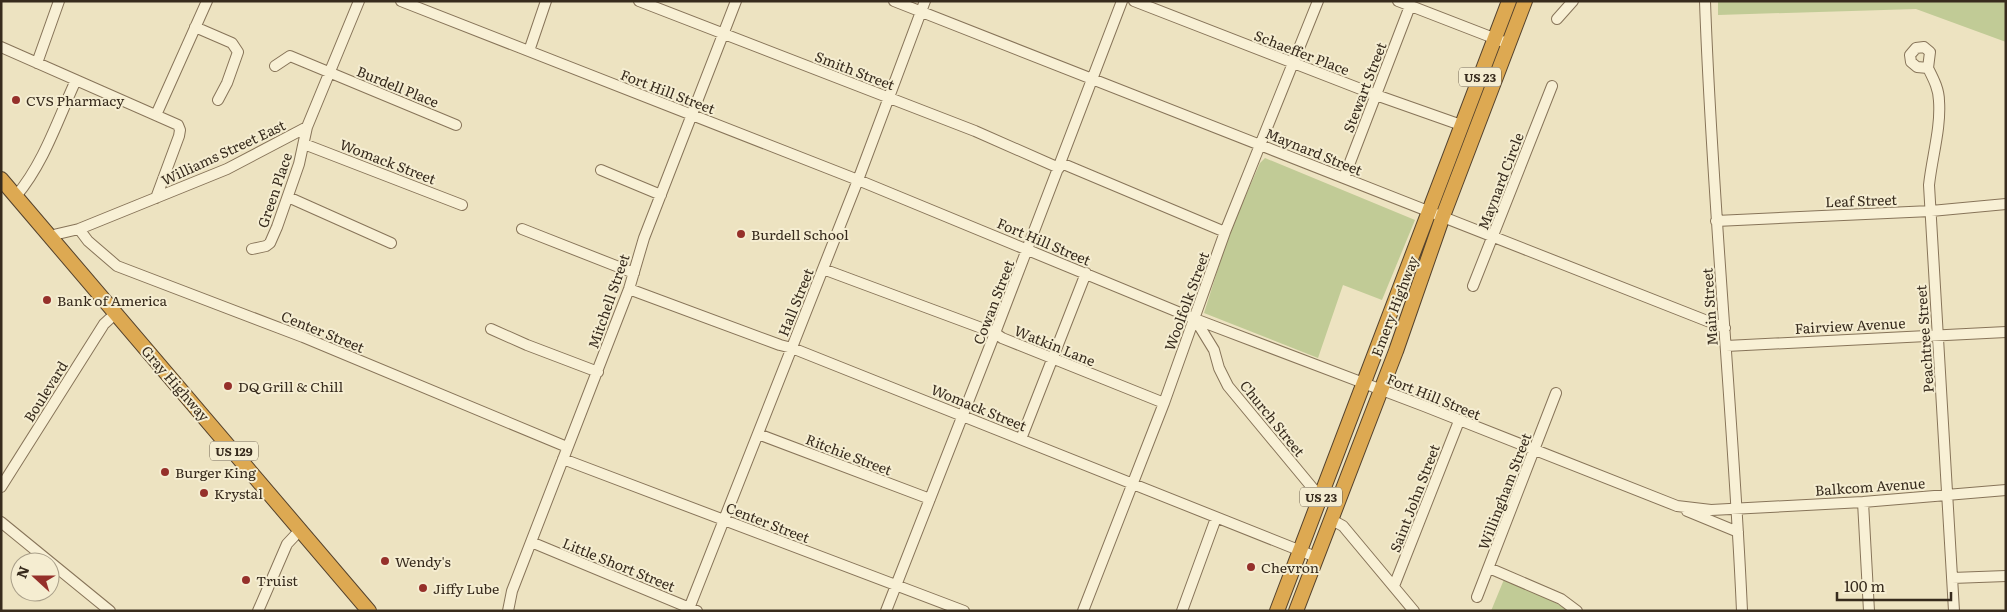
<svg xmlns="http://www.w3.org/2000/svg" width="2007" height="612" font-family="Literata,serif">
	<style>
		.green { fill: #c1cb96 }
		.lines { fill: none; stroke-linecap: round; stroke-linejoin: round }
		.minor-casing { stroke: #877459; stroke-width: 12 }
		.highway-casing { stroke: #54422d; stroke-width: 16 }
		.minor { stroke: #f8f0d5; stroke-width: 10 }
		.highway { stroke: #dda952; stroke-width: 14 }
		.poi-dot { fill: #95302a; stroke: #f5edd1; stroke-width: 2 }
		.labels { text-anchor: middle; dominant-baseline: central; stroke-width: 4; stroke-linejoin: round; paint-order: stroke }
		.shield { fill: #f5edd1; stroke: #706553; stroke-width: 1 }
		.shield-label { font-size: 12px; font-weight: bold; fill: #372b1d }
		.street-label { font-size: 14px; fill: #372b1d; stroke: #f5edd1 }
		.poi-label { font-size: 14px; fill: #372b1d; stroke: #f5edd1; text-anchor: start }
	</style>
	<rect width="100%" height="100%" fill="#ede3c1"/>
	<path class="green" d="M 1718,1 L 2006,1 L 2006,42 L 1916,9 L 1718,15 Z
		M 1265,158 L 1415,220 L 1382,300 L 1343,285 L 1318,358 L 1204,313 L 1229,234 L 1260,163 Z
		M 1505,577 L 1571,611 L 1491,611 Z"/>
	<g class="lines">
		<defs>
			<path id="minor" d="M 401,1 L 858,180 L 1195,319 L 1424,406 L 1677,506 L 1711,510 L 1863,502 L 2006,490
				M 639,1 L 975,131 L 1059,168
				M 894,1 L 1725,328
				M 1134,1 L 1376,95 L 1461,125
				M 1398,1 L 1509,44
				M 1705,1 C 1712,205 1733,407 1742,611
				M 1557,19 L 1573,1
				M 195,27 L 232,43 L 238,52 L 227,83 L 218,100
				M 1,47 L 178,125 L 180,130 L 179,136 L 156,198
				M 529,51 L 546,1
				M 37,63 L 59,1
				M 275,66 L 290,56 L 456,125
				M 1928,68 L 1930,52 L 1924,47 L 1916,48 L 1910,55 L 1911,62 L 1917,67 L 1928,68 C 1933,78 1939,89 1939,101 C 1941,128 1932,157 1929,185 L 1954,611
				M 156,115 L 207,1
				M 304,144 L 462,205
				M 1061,163 L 1225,232
				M 601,170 L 661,195
				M 1344,178 L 1410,6
				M 16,196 C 44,163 58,119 76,80
				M 288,197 L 391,243
				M 1716,221 L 1931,211 L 2006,204
				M 79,229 L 88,241 L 117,266 L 303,337 L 567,447
				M 522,229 L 634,273
				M 49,236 L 79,229 L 227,169 L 307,127 L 359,1
				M 252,249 L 266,246 L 270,243 L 277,227 L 299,164 L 307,127
				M 823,269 L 995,333 L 1002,338 L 1164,403
				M 1473,286 L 1552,86
				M 629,289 L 780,345 L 792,348 L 1316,557
				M 1195,319 L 1214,350 L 1219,368 L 1228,386 L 1320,497
				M 491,329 L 527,345 L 598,372
				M 1726,346 L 2006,332
				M 758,434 L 930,499
				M 1021,439 L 1086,273
				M 563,459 L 964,611
				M 1,487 L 104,324 L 116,313
				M 1863,502 L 1869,611
				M 1687,511 L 1738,532
				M 1330,519 L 1343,526 L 1414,611
				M 1,522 L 110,611
				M 531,542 L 697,611
				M 1489,568 L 1561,599 L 1577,611
				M 1952,578 L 2006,576
				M 1394,586 L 1459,421
				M 1477,597 L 1556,393
				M 258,611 L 287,544 L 301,529
				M 508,611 L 512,591 L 629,289 L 644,238 L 736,1
				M 688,611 L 858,180 L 925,1
				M 886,611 L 995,333 L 1122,1
				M 1083,611 L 1164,403 L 1225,232 L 1318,1
				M 1182,611 L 1216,518"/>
			<path id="highway" d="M 1,179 L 369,611
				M 1277,611 L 1509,1
				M 1296,611 L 1396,351 L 1443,216 L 1525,1"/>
		</defs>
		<use href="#minor" class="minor-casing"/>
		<use href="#highway" class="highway-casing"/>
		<use href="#minor" class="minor"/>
		<use href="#highway" class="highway"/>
	</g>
	<g class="poi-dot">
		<circle cx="16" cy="100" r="5"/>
		<circle cx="741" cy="234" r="5"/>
		<circle cx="47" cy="300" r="5"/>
		<circle cx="228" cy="386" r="5"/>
		<circle cx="165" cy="472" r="5"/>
		<circle cx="204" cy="493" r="5"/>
		<circle cx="385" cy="561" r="5"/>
		<circle cx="1251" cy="567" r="5"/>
		<circle cx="246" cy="580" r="5"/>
		<circle cx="423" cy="588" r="5"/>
	</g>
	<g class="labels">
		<g class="shield">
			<rect x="1459" y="67.5" width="42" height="19" rx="4"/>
			<rect x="210" y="441.5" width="48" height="19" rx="4"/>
			<rect x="1300" y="487.5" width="42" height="19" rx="4"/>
		</g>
		<g class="shield-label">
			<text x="1480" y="77">US 23</text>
			<text x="234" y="451">US 129</text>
			<text x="1321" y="497">US 23</text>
		</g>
		<g class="street-label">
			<text transform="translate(1302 52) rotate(21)">Schaeffer Place</text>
			<text transform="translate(855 70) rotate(21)">Smith Street</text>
			<text transform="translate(398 86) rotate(22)">Burdell Place</text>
			<text transform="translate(1364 87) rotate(-69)">Stewart Street</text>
			<text transform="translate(668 91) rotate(21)">Fort Hill Street</text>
			<text transform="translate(1314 151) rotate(22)">Maynard Street</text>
			<text transform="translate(223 152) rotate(-25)">Williams Street East</text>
			<text transform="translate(388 161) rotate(21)">Womack Street</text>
			<text transform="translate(1500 181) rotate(-69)">Maynard Circle</text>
			<text transform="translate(274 190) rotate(-71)">Green Place</text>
			<text transform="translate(1861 200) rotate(-2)">Leaf Street</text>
			<text transform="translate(1044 241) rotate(23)">Fort Hill Street</text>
			<text transform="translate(608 301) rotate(-71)">Mitchell Street</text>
			<text transform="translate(1186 301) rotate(-70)">Woolfolk Street</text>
			<text transform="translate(795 302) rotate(-68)">Hall Street</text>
			<text transform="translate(993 302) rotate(-69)">Cowan Street</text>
			<text transform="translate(1394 306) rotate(-69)">Emery Highway</text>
			<text transform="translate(1709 307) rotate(-94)">Main Street</text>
			<text transform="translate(1850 325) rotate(-3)">Fairview Avenue</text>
			<text transform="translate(323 331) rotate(22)">Center Street</text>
			<text transform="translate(1924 339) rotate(-94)">Peachtree Street</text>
			<text transform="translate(1055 345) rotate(22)">Watkin Lane</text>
			<text transform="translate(176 383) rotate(49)">Gray Highway</text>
			<text transform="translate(45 391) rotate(-58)">Boulevard</text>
			<text transform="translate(1434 396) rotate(22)">Fort Hill Street</text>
			<text transform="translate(979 407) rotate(22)">Womack Street</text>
			<text transform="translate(1273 418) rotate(51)">Church Street</text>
			<text transform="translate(849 454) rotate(21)">Ritchie Street</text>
			<text transform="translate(1870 486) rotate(-4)">Balkcom Avenue</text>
			<text transform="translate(1504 491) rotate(-69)">Willingham Street</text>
			<text transform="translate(1414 498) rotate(-69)">Saint John Street</text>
			<text transform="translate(768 522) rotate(21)">Center Street</text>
			<text transform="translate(619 564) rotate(22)">Little Short Street</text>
		</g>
		<g class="poi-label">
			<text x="26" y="100">CVS Pharmacy</text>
			<text x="751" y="234">Burdell School</text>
			<text x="57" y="300">Bank of America</text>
			<text x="238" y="386">DQ Grill &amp; Chill</text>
			<text x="175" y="472">Burger King</text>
			<text x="214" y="493">Krystal</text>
			<text x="395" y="561">Wendy's</text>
			<text x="1261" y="567">Chevron</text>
			<text x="256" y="580">Truist</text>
			<text x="433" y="588">Jiffy Lube</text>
		</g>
	</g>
	<rect width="2007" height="612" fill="none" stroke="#372b1d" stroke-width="5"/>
	<g transform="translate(35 577) rotate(291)"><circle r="24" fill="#f5edd1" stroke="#a99f89"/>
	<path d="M0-4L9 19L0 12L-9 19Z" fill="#95302a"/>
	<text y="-8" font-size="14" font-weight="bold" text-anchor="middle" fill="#372b1d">N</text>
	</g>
	<path d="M1837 592v8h114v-8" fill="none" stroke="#372b1d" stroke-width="2.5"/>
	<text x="1844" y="592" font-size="15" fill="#372b1d" stroke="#f5edd1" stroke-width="4" paint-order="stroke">100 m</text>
</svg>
